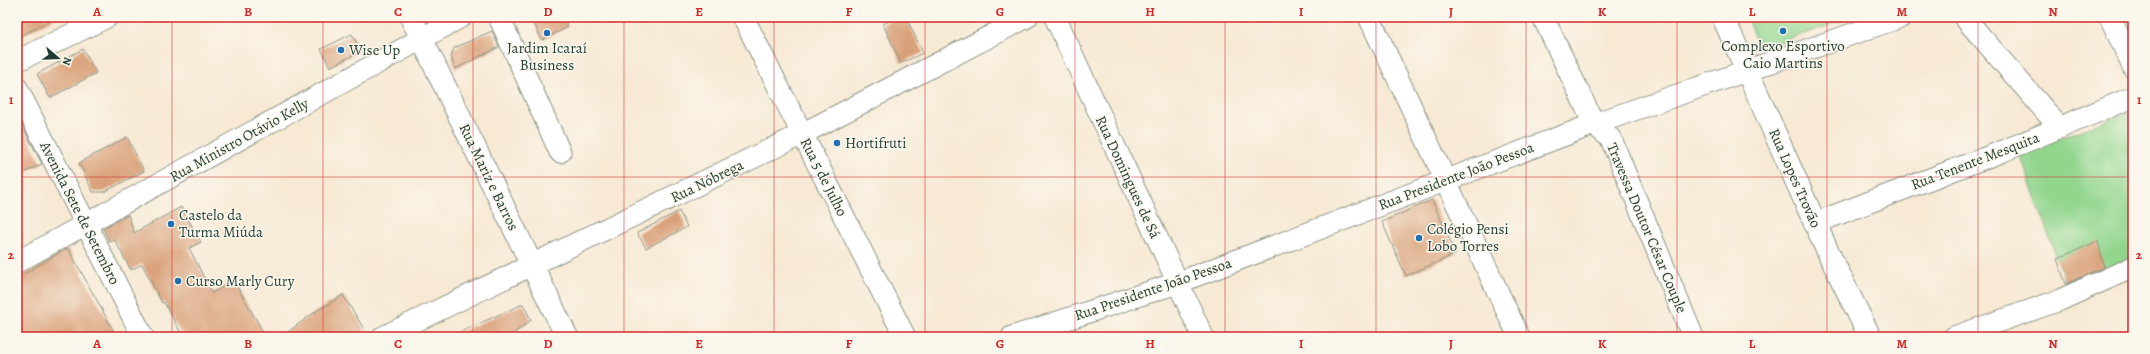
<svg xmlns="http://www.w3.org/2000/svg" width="2150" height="354" font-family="Alegreya,serif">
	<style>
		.green { fill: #92d68e; stroke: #588a61 }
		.building { fill: #d9a179 }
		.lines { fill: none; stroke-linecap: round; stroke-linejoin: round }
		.minor-casing { stroke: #8b9384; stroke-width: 23 }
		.major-casing { stroke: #8b9384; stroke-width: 24 }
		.minor { stroke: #fff; stroke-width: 21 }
		.major { stroke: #fff; stroke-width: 22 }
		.grid { fill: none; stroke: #d62828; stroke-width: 1; stroke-opacity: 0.55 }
		.poi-dot { fill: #1f6fb2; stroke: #fbf7ec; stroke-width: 1.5 }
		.labels { text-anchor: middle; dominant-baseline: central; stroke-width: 3; stroke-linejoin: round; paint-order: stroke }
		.poi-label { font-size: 15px; fill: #1f3d34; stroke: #fbf7ec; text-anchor: start }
		.street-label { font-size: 15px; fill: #1f3d34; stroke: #fbf7ec }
		.neatline { fill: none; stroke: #d62828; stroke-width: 1.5 }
		.grid-label { font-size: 13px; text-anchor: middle; font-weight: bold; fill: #d62828 }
	</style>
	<rect width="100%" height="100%" fill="#fbf7ec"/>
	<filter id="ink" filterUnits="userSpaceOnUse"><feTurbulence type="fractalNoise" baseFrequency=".025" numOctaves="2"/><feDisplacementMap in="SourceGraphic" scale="8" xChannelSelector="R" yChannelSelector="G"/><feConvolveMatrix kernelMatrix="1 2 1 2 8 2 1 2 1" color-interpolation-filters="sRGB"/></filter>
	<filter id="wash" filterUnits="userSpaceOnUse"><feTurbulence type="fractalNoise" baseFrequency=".012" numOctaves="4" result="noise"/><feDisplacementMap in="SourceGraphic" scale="16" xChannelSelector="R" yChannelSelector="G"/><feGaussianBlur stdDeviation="0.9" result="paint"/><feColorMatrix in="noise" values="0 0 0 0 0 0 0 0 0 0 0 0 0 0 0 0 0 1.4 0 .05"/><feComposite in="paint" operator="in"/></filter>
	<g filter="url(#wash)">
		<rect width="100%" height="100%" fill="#f7e9d4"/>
		<path class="green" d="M 1746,17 L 1853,17 L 1766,47 L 1758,45 Z
			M 2125,113 L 2133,113 L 2133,257 L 2067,287 L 2020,154 Z"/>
		<g id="blocks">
			<path class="building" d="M 17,17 L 57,17 L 21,36 L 17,29 Z
				M 531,17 L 563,17 L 568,27 L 542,40 Z
				M 898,17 L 906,17 L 923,53 L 901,63 L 883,24 Z
				M 492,31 L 499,47 L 455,69 L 451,56 L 454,48 Z
				M 352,34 L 361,51 L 330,67 L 321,49 Z
				M 83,49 L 96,73 L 50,98 L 37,74 Z
				M 17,115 L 42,164 L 17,176 Z
				M 127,137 L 144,171 L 104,192 L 93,192 L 79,163 Z
				M 1432,200 L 1456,254 L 1406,276 L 1382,222 Z
				M 181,207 L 201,242 L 189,248 L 212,293 L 234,281 L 266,337 L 183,337 L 164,302 L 162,303 L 142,264 L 131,270 L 114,239 L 109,241 L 103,228 L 128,215 L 134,233 Z
				M 679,211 L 687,227 L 646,248 L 637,233 Z
				M 2098,241 L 2104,267 L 2066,284 L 2057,259 Z
				M 68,248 L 117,337 L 17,337 L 17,278 Z
				M 343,295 L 369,337 L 281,337 L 315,312 Z
				M 523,304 L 531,320 L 509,337 L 449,337 Z"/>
		</g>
	</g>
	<g filter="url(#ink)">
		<use href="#blocks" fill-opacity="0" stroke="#8b9384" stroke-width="1"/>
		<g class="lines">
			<defs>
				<path id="minor" d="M 499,17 L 560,152
					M 743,17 L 905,337
					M 1055,17 L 1203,337
					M 1369,17 L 1519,337
					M 1543,17 L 1594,124 L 1611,139 L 1693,337
					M 1964,17 L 2060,128
					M 2110,17 L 2133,67
					M 17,61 L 107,17
					M 17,88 L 143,337
					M 1815,223 L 2003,151 L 2133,97
					M 17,262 L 461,17
					M 383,337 L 802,134 L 1027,17
					M 1012,337 L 1177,283 L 1594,124 L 1901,17
					M 1954,337 L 2060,300 L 2133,267"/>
				<path id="major" d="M 411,17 L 567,337
					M 1723,17 L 1827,250 L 1870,337"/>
			</defs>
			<use href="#minor" class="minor-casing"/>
			<use href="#major" class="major-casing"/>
			<use href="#minor" class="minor"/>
			<use href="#major" class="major"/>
		</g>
	</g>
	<path class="grid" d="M 172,17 L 172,337M 323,17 L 323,337M 473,17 L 473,337M 624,17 L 624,337M 774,17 L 774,337M 925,17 L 925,337M 1075,17 L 1075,337M 1225,17 L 1225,337M 1376,17 L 1376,337M 1526,17 L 1526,337M 1677,17 L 1677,337M 1827,17 L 1827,337M 1978,17 L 1978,337M 17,177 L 2133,177"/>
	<g class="poi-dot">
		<circle cx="1783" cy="31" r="4"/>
		<circle cx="547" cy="33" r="4"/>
		<circle cx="341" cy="50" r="4"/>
		<circle cx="837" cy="143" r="4"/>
		<circle cx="171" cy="224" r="4"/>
		<circle cx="1419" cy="238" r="4"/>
		<circle cx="178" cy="281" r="4"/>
	</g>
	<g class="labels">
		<g class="poi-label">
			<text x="1783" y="46" text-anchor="middle">Complexo Esportivo<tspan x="1783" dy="17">Caio Martins</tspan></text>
			<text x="547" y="48" text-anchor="middle">Jardim Icaraí<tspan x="547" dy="17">Business</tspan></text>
			<text x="349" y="50">Wise Up</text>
			<text x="845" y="143">Hortifruti</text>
			<text x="179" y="215">Castelo da<tspan x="179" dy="17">Turma Miúda</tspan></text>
			<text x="1427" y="229">Colégio Pensi<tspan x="1427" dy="17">Lobo Torres</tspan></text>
			<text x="186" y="281">Curso Marly Cury</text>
		</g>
		<g class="street-label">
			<text transform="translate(239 140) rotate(-29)">Rua Ministro Otávio Kelly</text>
			<text transform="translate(1975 161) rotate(-21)">Rua Tenente Mesquita</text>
			<text transform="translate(1456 176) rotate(-21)">Rua Presidente João Pessoa</text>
			<text transform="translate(489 177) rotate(64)">Rua Mariz e Barros</text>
			<text transform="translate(824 177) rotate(63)">Rua 5 de Julho</text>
			<text transform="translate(1128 177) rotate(65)">Rua Domingues de Sá</text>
			<text transform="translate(1795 178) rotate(66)">Rua Lopes Trovão</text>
			<text transform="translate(707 181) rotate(-26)">Rua Nóbrega</text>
			<text transform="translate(80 213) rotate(63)">Avenida Sete de Setembro</text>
			<text transform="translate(1647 228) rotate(67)">Travessa Doutor César Couple</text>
			<text transform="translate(1153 289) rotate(-19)">Rua Presidente João Pessoa</text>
		</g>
	</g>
	<rect width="2150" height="354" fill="none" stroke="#fbf7ec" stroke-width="44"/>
	<g transform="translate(58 58) rotate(109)" stroke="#fbf7ec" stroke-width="3" paint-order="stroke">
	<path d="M0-3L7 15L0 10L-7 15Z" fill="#1f3d34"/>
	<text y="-6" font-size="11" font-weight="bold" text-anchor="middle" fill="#1f3d34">N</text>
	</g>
	<rect x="22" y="22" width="2106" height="310" class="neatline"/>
	<g class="grid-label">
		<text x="97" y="16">A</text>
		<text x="248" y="16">B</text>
		<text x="398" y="16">C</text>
		<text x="548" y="16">D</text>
		<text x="699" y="16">E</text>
		<text x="849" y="16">F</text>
		<text x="1000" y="16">G</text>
		<text x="1150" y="16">H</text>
		<text x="1301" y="16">I</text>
		<text x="1451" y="16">J</text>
		<text x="1602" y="16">K</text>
		<text x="1752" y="16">L</text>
		<text x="1902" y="16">M</text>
		<text x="2053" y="16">N</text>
		<text x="11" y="104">1</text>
		<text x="2139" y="104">1</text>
		<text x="11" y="259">2</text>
		<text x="2139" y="259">2</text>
		<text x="97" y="348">A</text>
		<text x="248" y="348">B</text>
		<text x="398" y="348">C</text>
		<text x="548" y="348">D</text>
		<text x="699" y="348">E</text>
		<text x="849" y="348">F</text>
		<text x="1000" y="348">G</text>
		<text x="1150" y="348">H</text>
		<text x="1301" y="348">I</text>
		<text x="1451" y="348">J</text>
		<text x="1602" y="348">K</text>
		<text x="1752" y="348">L</text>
		<text x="1902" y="348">M</text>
		<text x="2053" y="348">N</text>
	</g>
</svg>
